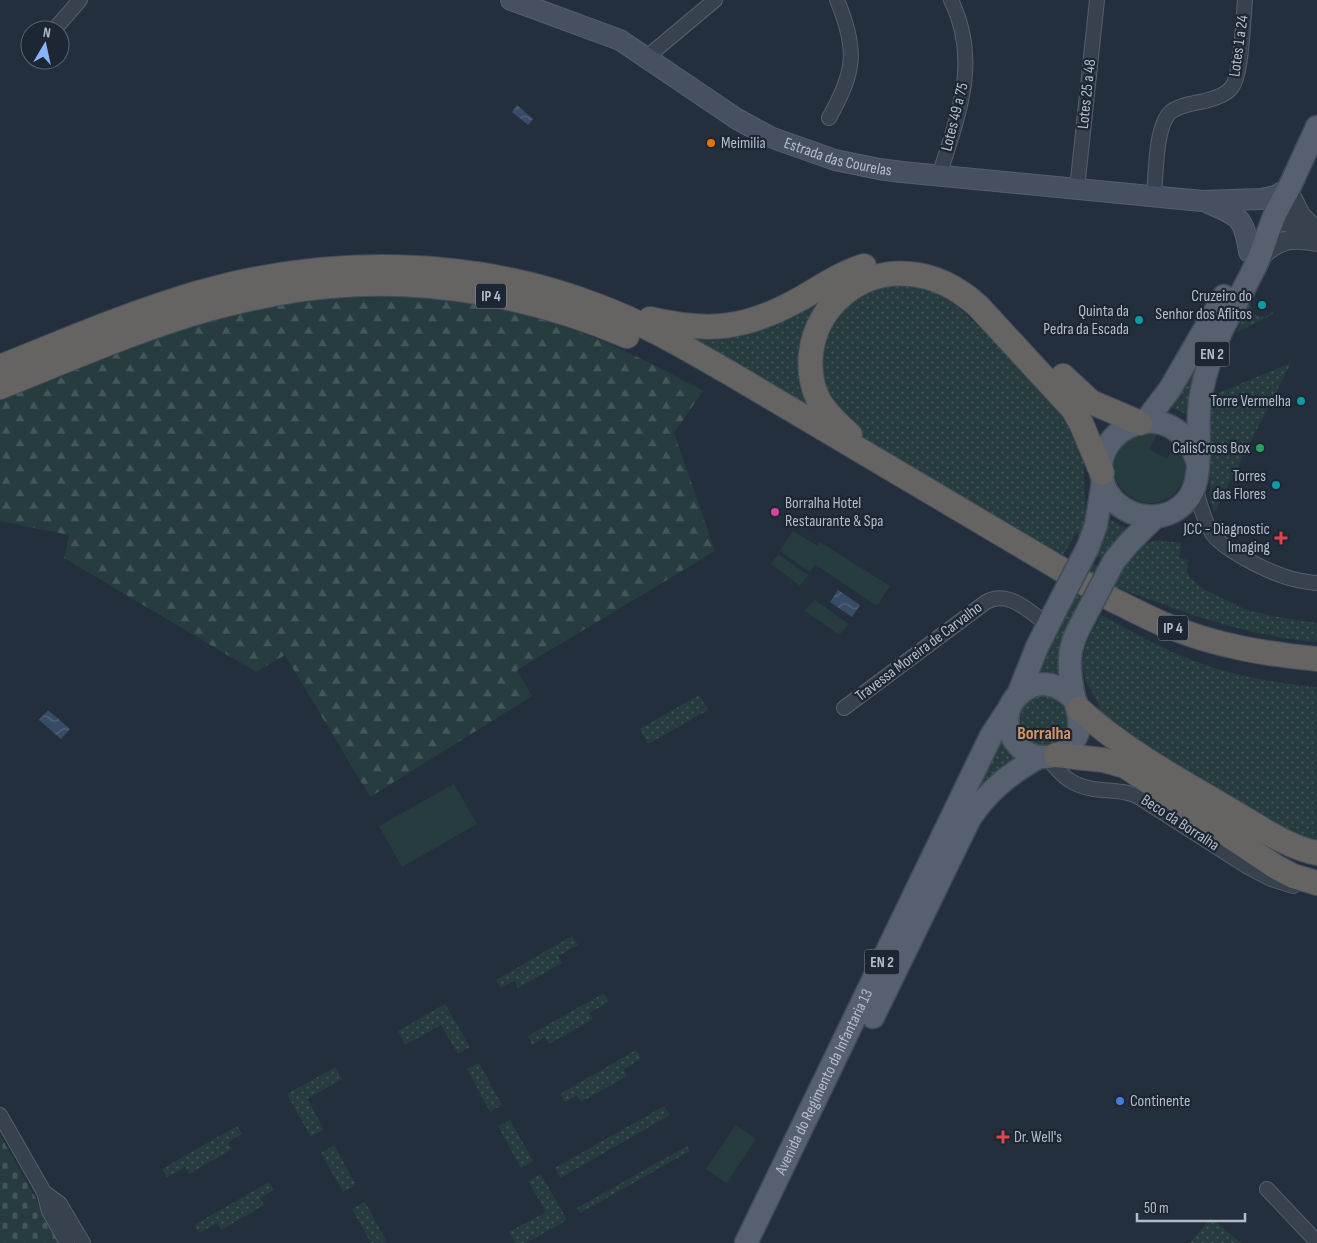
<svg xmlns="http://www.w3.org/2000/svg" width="1317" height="1243" font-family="'Sofia Sans Condensed',sans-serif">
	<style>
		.grass { fill: url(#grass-dots) }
		.forest { fill: url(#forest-firs) }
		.cemetery { fill: url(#cemetery-stones) }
		.garden { fill: #263c3f }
		.water { fill: url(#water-waves) }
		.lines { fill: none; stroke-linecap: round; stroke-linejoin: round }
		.minor-casing { stroke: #565f6c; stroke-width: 16 }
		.tertiary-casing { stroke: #565f6c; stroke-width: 20 }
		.secondary-casing { stroke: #565f6c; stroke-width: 22 }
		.primary-casing { stroke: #414a57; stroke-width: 25 }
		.trunk-casing { stroke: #434c59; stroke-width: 26 }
		.minor { stroke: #38414e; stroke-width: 14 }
		.tertiary { stroke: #38414e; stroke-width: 18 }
		.secondary { stroke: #465061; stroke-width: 20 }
		.primary { stroke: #56606e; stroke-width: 22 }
		.trunk { stroke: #656462; stroke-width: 24 }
		.primary-bridge-casing { stroke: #414a57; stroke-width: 25; stroke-linecap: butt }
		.primary-bridge { stroke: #56606e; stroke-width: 22 }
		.food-dot { fill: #e8710a; stroke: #1d2633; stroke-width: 2 }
		.culture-dot { fill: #0f9aa8; stroke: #1d2633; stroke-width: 2 }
		.leisure-dot { fill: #2e9e5b; stroke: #1d2633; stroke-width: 2 }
		.hotel-dot { fill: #d1479c; stroke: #1d2633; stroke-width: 2 }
		.health-dot { fill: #e0444e; stroke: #1d2633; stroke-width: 2 }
		.shop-dot { fill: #3f7fe0; stroke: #1d2633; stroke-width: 2 }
		.labels { text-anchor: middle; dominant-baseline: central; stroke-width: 4.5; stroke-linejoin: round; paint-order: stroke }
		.shield { fill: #1d2633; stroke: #878f9c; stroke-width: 1 }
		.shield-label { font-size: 15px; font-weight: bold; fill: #b4bcc9 }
		.street-label { font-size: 16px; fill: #b4bcc9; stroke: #1d2633 }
		.poi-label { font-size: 16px; fill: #b4bcc9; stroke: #1d2633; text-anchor: end }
		.neighbourhood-label { font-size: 18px; font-weight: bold; fill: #d59563; stroke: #1d2633 }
	</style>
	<defs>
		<pattern id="grass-dots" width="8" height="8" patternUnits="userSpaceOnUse" patternTransform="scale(1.25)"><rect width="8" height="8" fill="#263c3f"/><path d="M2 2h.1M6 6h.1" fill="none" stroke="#435659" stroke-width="1.8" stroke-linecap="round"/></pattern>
		<pattern id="forest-firs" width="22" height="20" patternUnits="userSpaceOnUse" patternTransform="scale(1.25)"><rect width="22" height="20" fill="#263c3f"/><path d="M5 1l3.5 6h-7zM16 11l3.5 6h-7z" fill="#435659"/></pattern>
		<pattern id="cemetery-stones" width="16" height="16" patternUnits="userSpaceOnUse" patternTransform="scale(1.25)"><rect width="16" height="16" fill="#263c3f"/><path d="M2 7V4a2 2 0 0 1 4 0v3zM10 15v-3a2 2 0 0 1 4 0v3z" fill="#435659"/></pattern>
		<pattern id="water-waves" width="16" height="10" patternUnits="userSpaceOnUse" patternTransform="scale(1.25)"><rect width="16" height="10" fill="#394c67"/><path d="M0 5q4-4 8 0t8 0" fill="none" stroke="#53647b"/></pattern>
	</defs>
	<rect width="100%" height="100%" fill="#242f3e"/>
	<path class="grass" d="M 887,285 L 911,286 L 935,292 L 959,308 L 1023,370 L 1072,428 L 1083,452 L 1086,517 L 1082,536 L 1076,533 L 1061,559 L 865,439 C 859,433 851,427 845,421 C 834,409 823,388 821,372 C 819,359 825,330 833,320 C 846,301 867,292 887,285 Z
		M 829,292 L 811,406 L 755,376 L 695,338 L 714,336 Z
		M 1254,293 L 1256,295 C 1243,307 1258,325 1272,312 L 1273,314 L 1236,333 Z
		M 1201,357 L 1190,387 L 1186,414 L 1166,405 Z
		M 1291,363 L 1214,513 L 1209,493 L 1211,463 L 1208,441 L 1211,396 Z
		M 1107,518 L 1128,529 L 1105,560 L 1091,553 Z
		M 1156,540 L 1181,543 L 1179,558 L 1188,560 L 1187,571 L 1190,578 L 1203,589 L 1249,611 L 1289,619 L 1317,623 L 1317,642 C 1246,636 1181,612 1114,586 C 1125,567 1133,546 1156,540 Z
		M 1087,560 L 1101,568 L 1061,645 L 1058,673 L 1034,670 Z
		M 1101,615 C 1132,632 1164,650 1197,662 C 1231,675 1281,684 1317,687 L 1317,846 L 1298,841 L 1123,738 L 1102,715 L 1094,695 L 1086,682 L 1082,665 L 1084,651 L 1088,640 Z
		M 699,695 L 708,710 L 648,744 L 640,729 Z
		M 1040,695 C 1058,695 1068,705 1069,723 C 1069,730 1065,736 1060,740 C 1031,762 999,711 1040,695 Z
		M 999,737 L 1004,746 L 1016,760 L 979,791 L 976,788 Z
		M 572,936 L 578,945 L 558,956 L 562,963 L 518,988 L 514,981 L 501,988 L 496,980 Z
		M 604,993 L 609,1002 L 589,1013 L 593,1019 L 549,1044 L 545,1037 L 532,1045 L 528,1036 Z
		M 445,1004 L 470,1047 L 458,1054 L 441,1025 L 405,1045 L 398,1031 Z
		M 636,1050 L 641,1059 L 624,1069 L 627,1076 L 581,1102 L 577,1095 L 565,1102 L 560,1094 Z
		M 479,1063 L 502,1105 L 490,1112 L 467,1069 Z
		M 335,1067 L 342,1079 L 307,1099 L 324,1129 L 311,1137 L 287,1094 Z
		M 664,1106 L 670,1115 L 560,1178 L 555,1168 Z
		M 510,1120 L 533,1161 L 521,1168 L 498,1126 Z
		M 237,1126 L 242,1134 L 228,1142 L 232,1149 L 189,1174 L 185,1167 L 167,1177 L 162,1169 Z
		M 334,1145 L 356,1185 L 343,1192 L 321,1153 Z
		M 687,1146 L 690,1151 L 580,1213 L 577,1208 Z
		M 541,1174 L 567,1220 L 526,1243 L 515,1243 L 509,1232 L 546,1212 L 528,1181 Z
		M 269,1182 L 274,1190 L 260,1198 L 264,1205 L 221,1230 L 217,1223 L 199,1233 L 194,1225 Z
		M 365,1202 L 387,1242 L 371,1243 L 352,1209 Z
		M 1211,1218 L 1241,1243 L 1190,1243 Z"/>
	<path class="forest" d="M 388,294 C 453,299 517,309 579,332 C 622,348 663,369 703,391 L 674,433 L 715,551 L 517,670 L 532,696 L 370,797 L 285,655 L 256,672 L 64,558 L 69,535 L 0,521 L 0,394 L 183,325 L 288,300 Z"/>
	<path class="cemetery" d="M 0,1135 L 61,1243 L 0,1243 Z"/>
	<path class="garden" d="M 1158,432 L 1149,449 L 1167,459 L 1176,443 C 1185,457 1189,471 1180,486 C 1159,521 1105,497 1115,456 C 1118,448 1124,440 1132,436 C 1138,432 1150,433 1158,432 Z
		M 793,531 L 818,546 L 820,542 L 890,586 L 877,606 L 815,564 L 810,572 L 780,551 Z
		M 778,554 L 808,575 L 800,586 L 771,564 Z
		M 815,600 L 849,624 L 839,635 L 804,610 Z
		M 454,784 L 477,824 L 402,867 L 379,826 Z
		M 736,1125 L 756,1139 L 727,1183 L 706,1169 Z"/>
	<path class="water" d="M 517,105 L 533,119 L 528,125 L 512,112 Z
		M 838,590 L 860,605 L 852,617 L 830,602 Z
		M 48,710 L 70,729 L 61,739 L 39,720 Z"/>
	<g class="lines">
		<defs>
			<path id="minor" d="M 54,30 L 80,0
				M 29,48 L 30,48
				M 647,57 L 715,0
				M 829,118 C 855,72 858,50 837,0
				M 939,176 C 958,115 981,61 951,0
				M 1077,189 L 1097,0
				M 1154,196 C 1156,176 1155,123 1172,111 C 1181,105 1194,103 1205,101 C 1214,98 1225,96 1232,87 C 1242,73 1243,19 1245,0
				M 1195,486 C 1199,501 1203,519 1212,533 C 1222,549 1265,570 1283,576 C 1294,580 1306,582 1317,583
				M 844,708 L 986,602 C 1008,589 1030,612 1048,625
				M 1047,757 C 1063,778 1074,788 1102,790 C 1115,791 1125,791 1137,796 L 1248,867 L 1271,879 L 1293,886
				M 0,1115 L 44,1192 L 49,1211 L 67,1243
				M 1267,1189 L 1317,1242
				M 44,1192 L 60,1204 L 83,1243"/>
			<path id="tertiary" d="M 1288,189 L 1301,215 L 1317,231
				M 1272,221 L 1293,223 L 1312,233
				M 1260,258 C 1278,239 1291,237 1317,242"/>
			<g id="secondary">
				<path id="s1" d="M 511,0 L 620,40 L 737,119 L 770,137 L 835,160 L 879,169 L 902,172 L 1202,201 L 1261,199 L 1275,196 L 1288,189"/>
				<path d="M 1208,203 C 1240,216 1244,218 1249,252"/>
			</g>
			<g id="primary">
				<path d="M 1145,422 L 1170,389 L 1224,296"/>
				<path d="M 1197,461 C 1174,390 1087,427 1103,482 C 1114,519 1168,530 1190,496 C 1203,476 1197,436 1199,411 C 1200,395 1204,379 1209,363 C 1220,325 1244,293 1259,258 C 1264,246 1267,234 1272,222 C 1276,210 1283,200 1289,188 C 1298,168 1308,147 1317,127"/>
				<path d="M 1088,547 L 1096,525 L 1103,482"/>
				<path d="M 1114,561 L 1128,544 L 1155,517"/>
				<path d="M 1018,695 L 1037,647 L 1053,615"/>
				<path d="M 1076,702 C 1040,657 984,708 1018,745 C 1024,753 1035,757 1045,757 C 1054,757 1063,753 1069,747 C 1084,730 1080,720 1075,701 C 1072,688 1069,672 1070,659 C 1070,648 1074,639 1078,630"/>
				<path d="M 873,1017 L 970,818 C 989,790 1009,774 1039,757"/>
				<path id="s2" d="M 746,1243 L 991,736 L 1010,707"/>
			</g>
			<path id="trunk" d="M 650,319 C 709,333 746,329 800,299 C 821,287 841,273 864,266
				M 0,367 C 65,341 130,313 198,293 C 327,256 472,257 598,306 C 644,323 686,348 728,372 L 1113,600 C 1132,609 1150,619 1168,626 C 1216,646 1266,654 1317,659
				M 1063,376 L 1091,402 L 1140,423
				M 0,387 C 68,360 135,330 205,310 C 246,299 289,289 331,286 C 431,277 536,297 627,336
				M 850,435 C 840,426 829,416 821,404 C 812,390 809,370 811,353 C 817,304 861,269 910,274 C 935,276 959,289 978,306 L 1073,409 L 1081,423 L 1102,473
				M 1079,709 C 1124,750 1179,780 1232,811 C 1258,826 1286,847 1317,853
				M 1056,755 L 1103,760 L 1125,766 L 1276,867 L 1293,876 L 1317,883"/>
		</defs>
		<use href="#minor" class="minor-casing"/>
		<use href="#tertiary" class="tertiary-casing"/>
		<use href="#secondary" class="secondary-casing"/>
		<use href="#primary" class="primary-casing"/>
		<use href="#trunk" class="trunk-casing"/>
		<use href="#minor" class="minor"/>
		<use href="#tertiary" class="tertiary"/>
		<use href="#secondary" class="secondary"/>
		<use href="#primary" class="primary"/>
		<use href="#trunk" class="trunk"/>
		<defs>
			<path id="primary-bridge" d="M 1053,615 L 1088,547
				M 1078,630 L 1114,561"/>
		</defs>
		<use href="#primary-bridge" class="primary-bridge-casing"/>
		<use href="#primary-bridge" class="primary-bridge"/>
	</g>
	<circle class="food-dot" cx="711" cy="143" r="5"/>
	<g class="culture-dot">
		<circle cx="1262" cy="305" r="5"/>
		<circle cx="1139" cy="320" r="5"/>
		<circle cx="1301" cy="401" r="5"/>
		<circle cx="1276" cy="485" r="5"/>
	</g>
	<circle class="leisure-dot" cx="1260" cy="448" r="5"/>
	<circle class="hotel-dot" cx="775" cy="512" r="5"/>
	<g class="health-dot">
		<path d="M1278.5 530.5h5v5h5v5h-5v5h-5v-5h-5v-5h5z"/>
		<path d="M1000.5 1129.5h5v5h5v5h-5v5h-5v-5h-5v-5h5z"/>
	</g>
	<circle class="shop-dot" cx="1120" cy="1101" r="5"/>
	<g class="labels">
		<g class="shield">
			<rect x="476" y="283.5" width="30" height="25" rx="4"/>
			<rect x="1194.5" y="341.5" width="35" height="25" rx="4"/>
			<rect x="1158" y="615.5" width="30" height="25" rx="4"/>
			<rect x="864.5" y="949.5" width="35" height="25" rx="4"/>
		</g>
		<g class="shield-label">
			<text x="491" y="296">IP 4</text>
			<text x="1212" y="354">EN 2</text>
			<text x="1173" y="628">IP 4</text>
			<text x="882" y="962">EN 2</text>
		</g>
		<g class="street-label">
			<text transform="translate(1239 46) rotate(-82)">Lotes 1 a 24</text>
			<text transform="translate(1087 94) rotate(-84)">Lotes 25 a 48</text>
			<text transform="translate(955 117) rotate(-76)">Lotes 49 a 75</text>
			<text stroke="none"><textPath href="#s1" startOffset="366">Estrada das Courelas</textPath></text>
			<text transform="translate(919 652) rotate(-37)">Travessa Moreira de Carvalho</text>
			<text transform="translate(1180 823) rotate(33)">Beco da Borralha</text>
			<text stroke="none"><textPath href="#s2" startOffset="179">Avenida do Regimento da Infantaria 13</textPath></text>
		</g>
		<g class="poi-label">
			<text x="721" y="143" text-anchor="start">Meimilia</text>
			<text x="1252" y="296">Cruzeiro do<tspan x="1252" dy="18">Senhor dos Aflitos</tspan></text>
			<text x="1129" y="311">Quinta da<tspan x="1129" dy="18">Pedra da Escada</tspan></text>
			<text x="1291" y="401">Torre Vermelha</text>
			<text x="1250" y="448">CalisCross Box</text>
			<text x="1266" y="476">Torres<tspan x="1266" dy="18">das Flores</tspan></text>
			<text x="785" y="503" text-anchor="start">Borralha Hotel<tspan x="785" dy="18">Restaurante &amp; Spa</tspan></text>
			<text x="1270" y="529">JCC - Diagnostic<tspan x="1270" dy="18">Imaging</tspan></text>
			<text x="1130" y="1101" text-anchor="start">Continente</text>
			<text x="1014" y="1137" text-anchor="start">Dr. Well's</text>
		</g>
		<g class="neighbourhood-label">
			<text x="1044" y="733">Borralha</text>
		</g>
	</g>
	<g transform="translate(45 45) rotate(9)"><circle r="24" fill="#1d2633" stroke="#59626f"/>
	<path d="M0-4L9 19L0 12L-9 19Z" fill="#8ab4f8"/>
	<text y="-8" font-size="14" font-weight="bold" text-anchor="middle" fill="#b4bcc9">N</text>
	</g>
	<path d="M1137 1213v8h108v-8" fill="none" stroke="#b4bcc9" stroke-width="2.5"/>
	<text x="1144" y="1213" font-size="15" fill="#b4bcc9" stroke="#1d2633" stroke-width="4" paint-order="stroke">50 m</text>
</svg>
